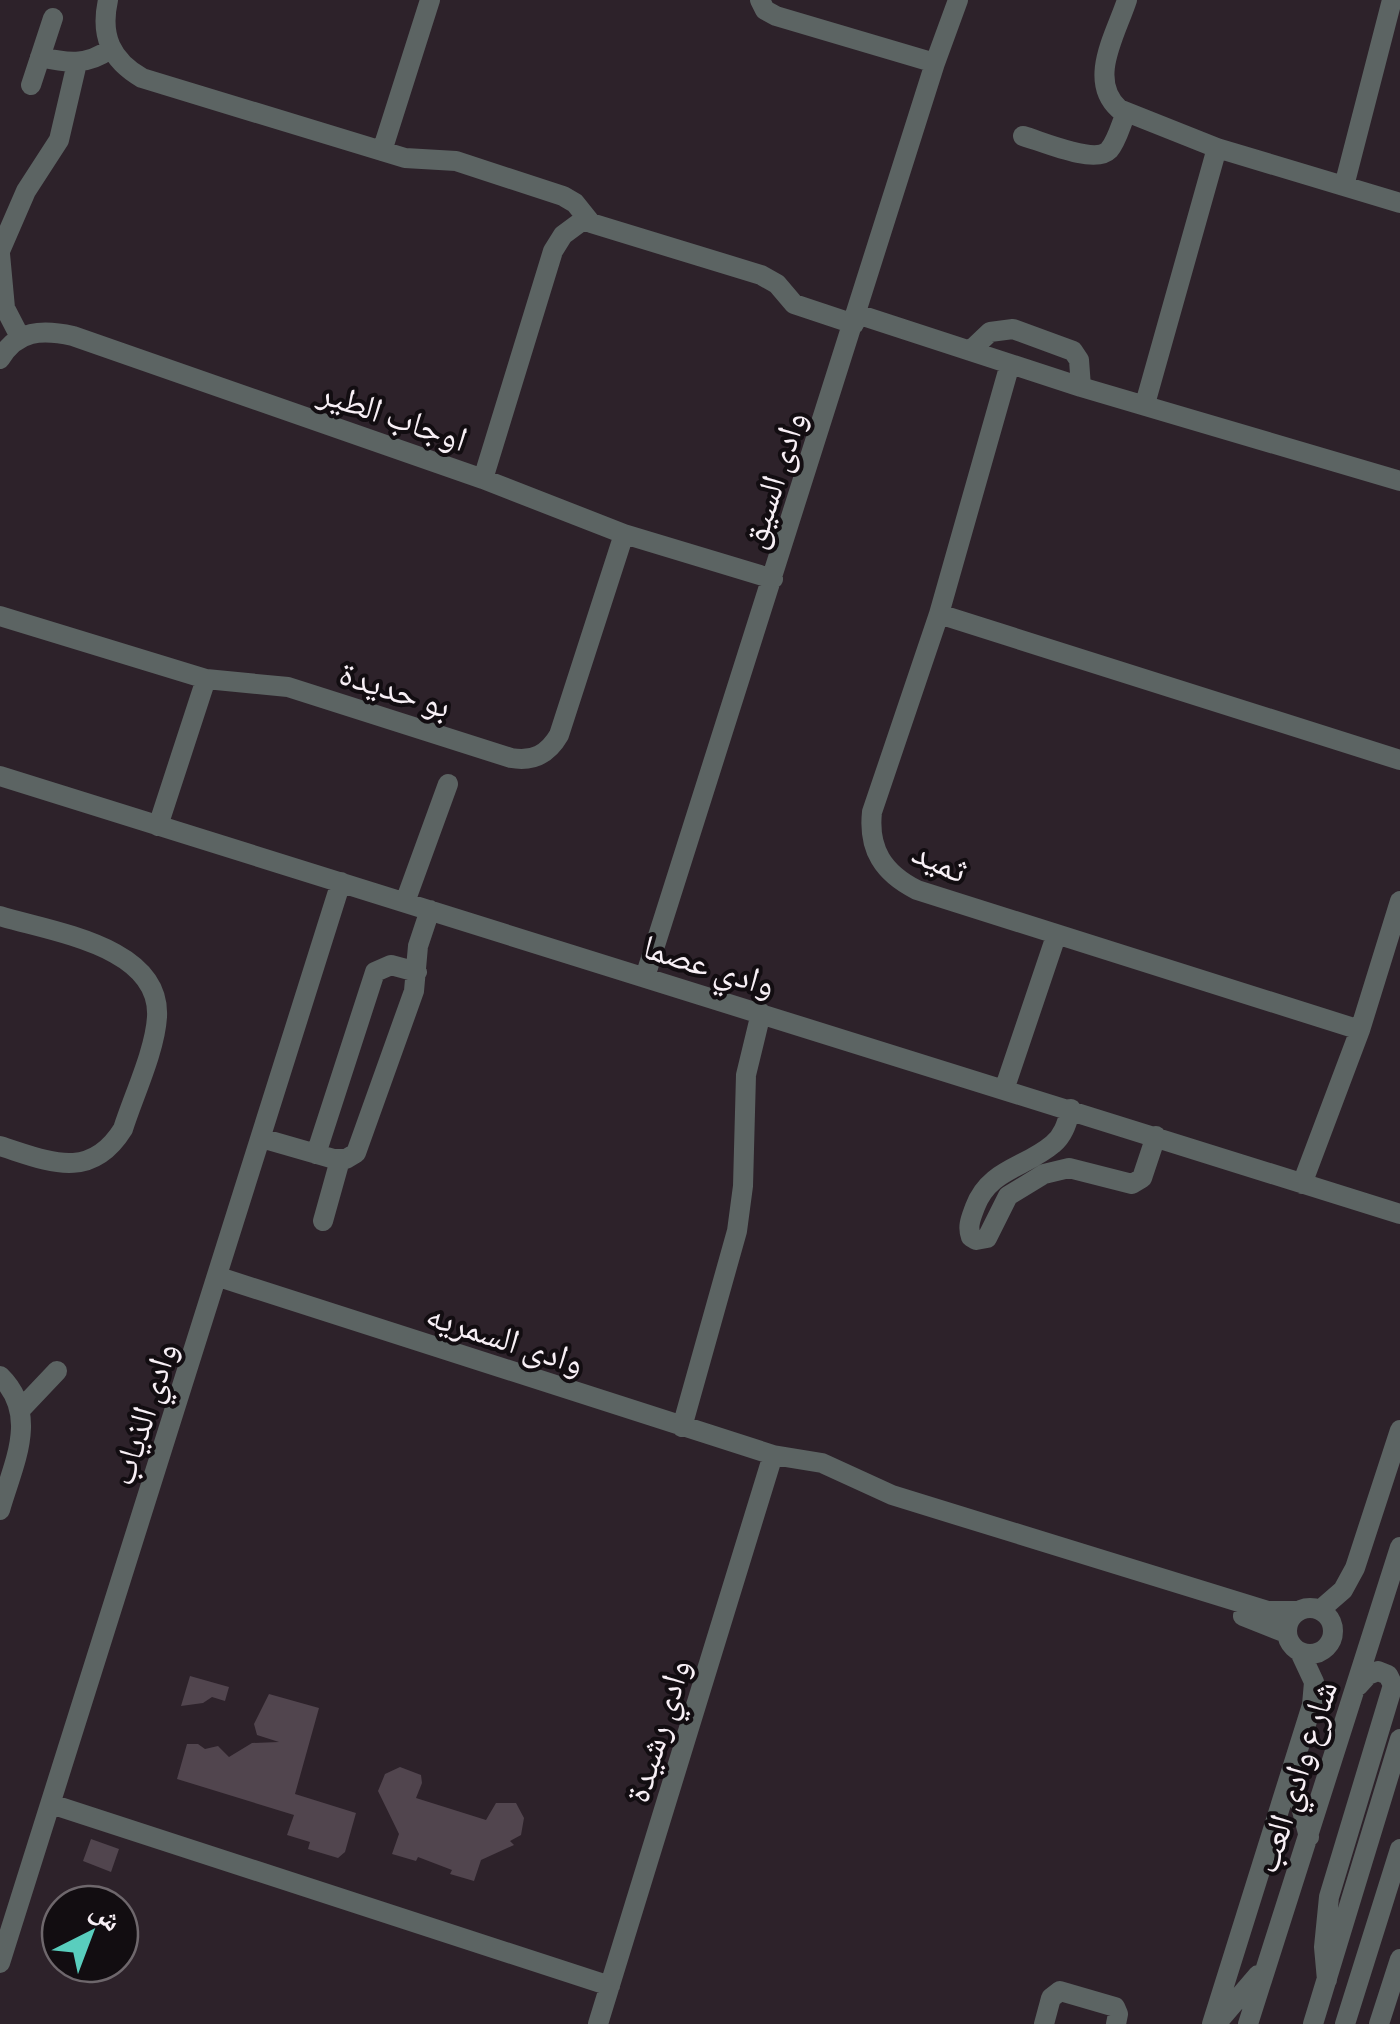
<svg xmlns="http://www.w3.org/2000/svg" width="1400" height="2024" font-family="Commissioner,'Noto Naskh Arabic',sans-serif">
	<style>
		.building { fill: #51454e }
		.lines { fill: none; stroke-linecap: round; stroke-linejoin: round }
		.minor { stroke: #5c6463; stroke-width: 20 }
		.labels { text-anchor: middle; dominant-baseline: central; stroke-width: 8; stroke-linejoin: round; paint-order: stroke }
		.street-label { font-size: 35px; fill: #f7eff5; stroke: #120d11 }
	</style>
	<rect width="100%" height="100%" fill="#2d222a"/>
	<path class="building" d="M 190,1676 L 229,1687 L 225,1701 L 212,1697 L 203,1703 L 181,1706 Z
		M 269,1694 L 319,1708 L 295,1794 L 356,1813 L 345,1852 L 338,1858 L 308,1849 L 310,1842 L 287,1835 L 294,1815 L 177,1779 L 187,1744 L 198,1744 L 205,1749 L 218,1746 L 229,1757 L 252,1743 L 279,1742 L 257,1735 L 254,1724 Z
		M 400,1767 L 421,1775 L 422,1783 L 416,1798 L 486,1820 L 496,1803 L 516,1803 L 524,1818 L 521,1835 L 510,1841 L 514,1845 L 481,1860 L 474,1881 L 450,1874 L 452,1870 L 418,1857 L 416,1861 L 392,1854 L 399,1834 L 378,1791 L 385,1774 Z
		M 91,1839 L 119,1849 L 111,1872 L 83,1861 Z"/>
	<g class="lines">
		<path class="minor" d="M 108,0 C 100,36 111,60 142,78 L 405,158 L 456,161 L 563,196 L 575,203 L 591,223 L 761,275 L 777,284 L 794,304 L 854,324
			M 760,0 L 765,10 L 776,16 L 935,63
			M 1127,0 C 1116,34 1087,80 1119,109 L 1217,148 L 1400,203
			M 40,57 C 67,63 87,66 110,49
			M 31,85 L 53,18
			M 1023,136 C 1041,141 1095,165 1109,150 C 1117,141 1121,124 1126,113
			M 382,151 L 430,0
			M 1344,186 L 1392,0
			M 0,251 L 26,191 L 59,140 L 77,63
			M 0,254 L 5,308 L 20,337
			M 857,314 L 1081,387 L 1400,481
			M 970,351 L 990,332 L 1013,329 L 1073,351 L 1079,360 L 1081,387
			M 0,359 C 17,330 42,329 73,336 L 483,479 L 624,534 L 773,579
			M 1010,364 L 939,614 L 872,812 C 868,849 883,873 917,890 L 1360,1030
			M 1145,404 L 1217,148
			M 483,479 L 553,251 L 563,235 L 586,218
			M 939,614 L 1400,760
			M 0,616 L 206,679 L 288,687 L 511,758 C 533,762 548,754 559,735 L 624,534
			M 0,776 L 1400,1214
			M 158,826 L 206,679
			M 405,902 L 448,784
			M 0,916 C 52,932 161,946 157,1017 C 155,1051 133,1097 123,1129 C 90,1182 48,1161 0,1146
			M 645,977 L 935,63 L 958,0
			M 1004,1090 L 1056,936
			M 1071,1109 C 1067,1122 1064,1135 1053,1144 C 1025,1168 989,1169 975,1207 C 971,1218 967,1226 971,1237 L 976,1240 L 987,1238 L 1008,1196 L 1044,1174 L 1069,1168 L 1132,1184 L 1142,1178 L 1156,1136
			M 261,1138 L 334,1159 L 346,1159 L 356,1153 L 414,991 L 418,946 L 430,910
			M 316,1154 L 375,972 L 391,965 L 417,972
			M 1302,1184 L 1360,1030 L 1400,901
			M 323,1221 L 340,1160
			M 219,1277 L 773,1455 L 822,1463 L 892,1495 L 1268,1611 L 1296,1611
			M 0,1376 C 40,1415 13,1464 0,1510
			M 21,1409 L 57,1371
			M 682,1427 L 737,1231 L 743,1186 L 746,1075 L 761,1013
			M1287 1631a23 23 0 1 1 46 0a23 23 0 1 1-46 0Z
			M 1320,1610 L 1343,1590 L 1355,1568 L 1400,1430
			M 1243,1616 L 1286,1633
			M 1292,1773 L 1309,1837
			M 51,1804 L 610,1986
			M 0,1963 L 341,882
			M 1327,1980 L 1324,1947 L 1329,1897 L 1393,1685 L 1388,1675 L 1378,1671 L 1368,1675 L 1358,1686
			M 598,2024 L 773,1455
			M 1044,2024 L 1051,1998 L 1060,1991 L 1115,2007 L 1118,2014 L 1116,2024
			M 1212,2024 L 1312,1705 L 1314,1682 L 1300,1652
			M 1216,2024 L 1258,1975
			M 1248,2024 L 1400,1547
			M 1313,2024 L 1400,1739
			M 1345,2024 L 1400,1849
			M 1379,2024 L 1400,1959"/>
	</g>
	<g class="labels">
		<g class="street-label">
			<text transform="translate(394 413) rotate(19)">اوجاب الطير</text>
			<text transform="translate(771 479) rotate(-72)">وادى السيق</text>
			<text transform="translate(396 687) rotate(18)">بو حديدة</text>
			<text transform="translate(941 859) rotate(25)">ثميد</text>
			<text transform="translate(710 963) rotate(17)">وادي عصما</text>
			<text transform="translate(506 1336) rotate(18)">وادى السمريه</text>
			<text transform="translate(141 1413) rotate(-72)">وادي الذياب</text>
			<text transform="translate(655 1730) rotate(-73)">وادي رشيدة</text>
			<text transform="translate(1293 1776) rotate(-72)">شارع وادي العب</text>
		</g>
	</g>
	<g transform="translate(90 1934) rotate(42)"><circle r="48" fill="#120d11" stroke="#6e676c" stroke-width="2.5"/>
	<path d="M0-8L18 38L0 25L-18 38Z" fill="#59cebe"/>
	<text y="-15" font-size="28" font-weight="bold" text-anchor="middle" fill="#f7eff5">ش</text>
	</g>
</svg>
